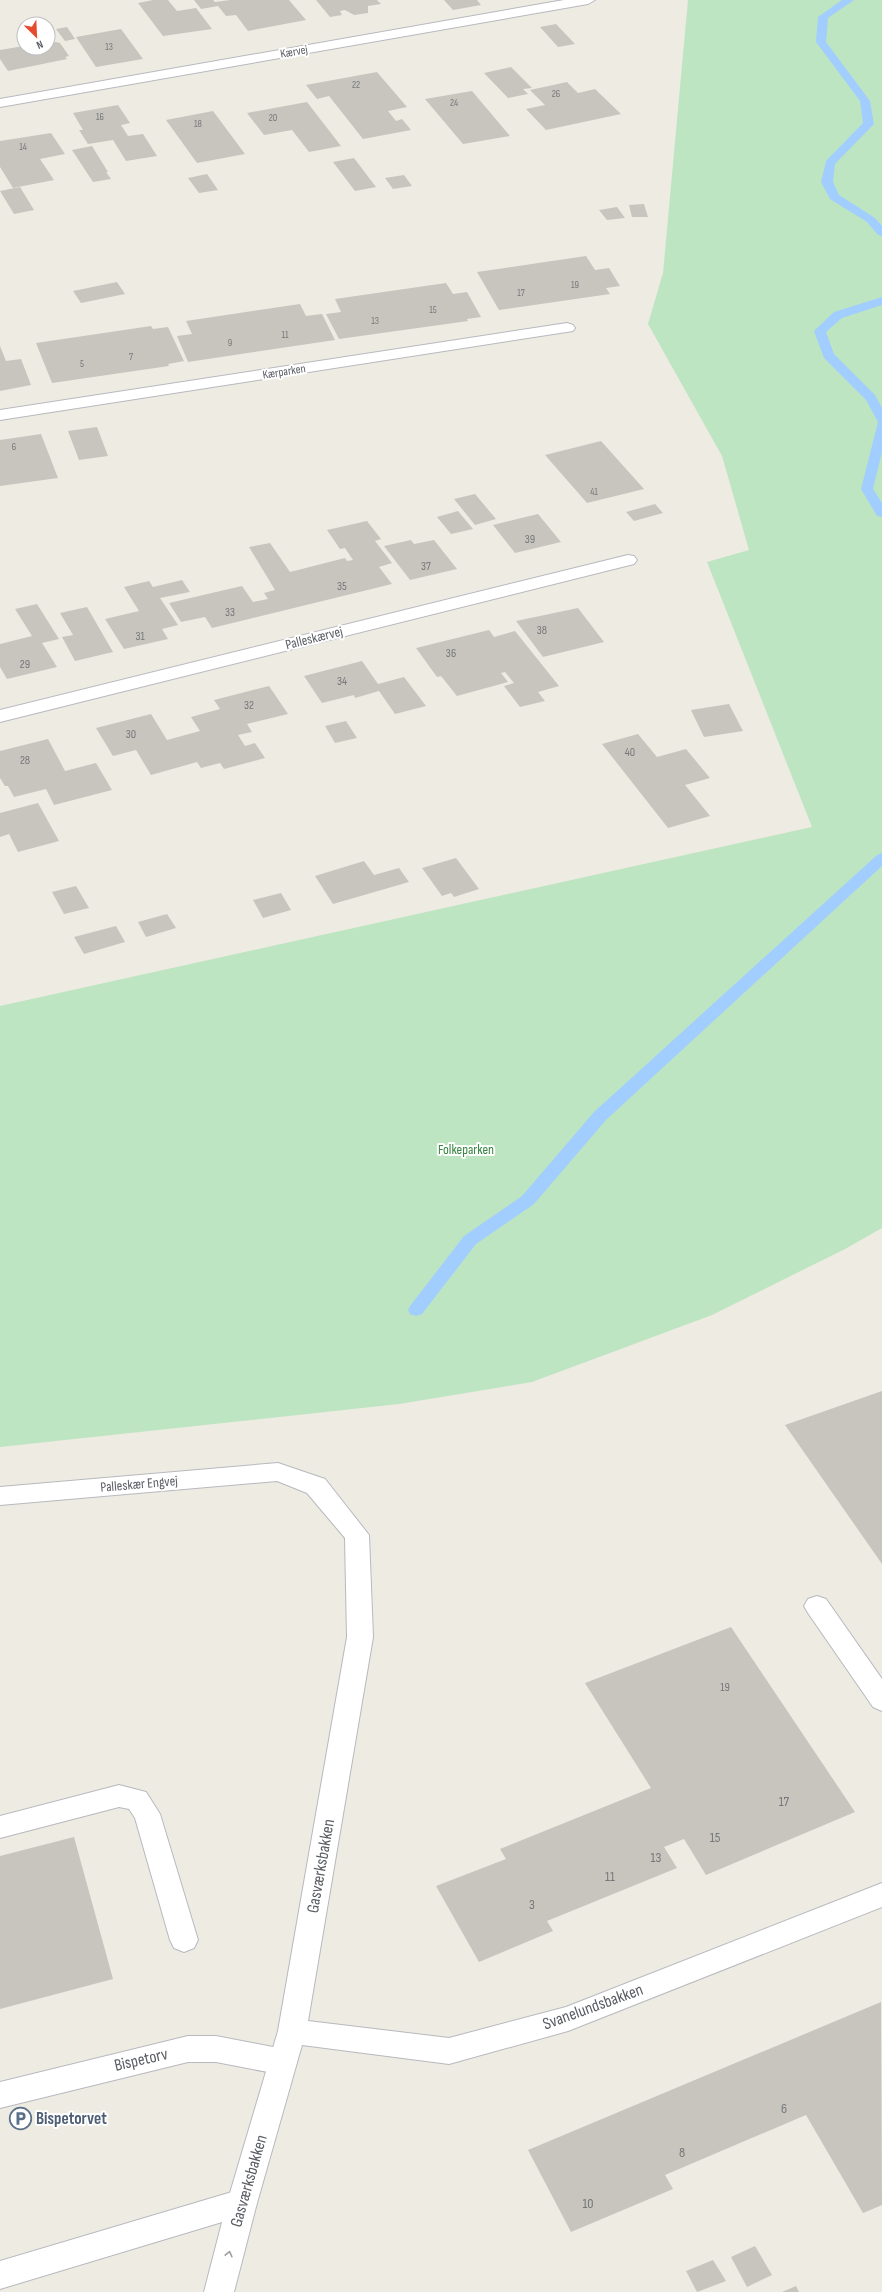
<svg xmlns="http://www.w3.org/2000/svg" width="882" height="2292" font-family="'Sofia Sans Condensed',sans-serif">
	<style>
		.green { fill: #bee5c1 }
		.lines { fill: none; stroke-linecap: round; stroke-linejoin: round }
		.stream { fill: #a1cefe; fill-rule: evenodd }
		.building { fill: #c8c5bf }
		.lane-casing { stroke: #b7b9be; stroke-width: 2 }
		.street-casing { stroke: #b7b9be; stroke-width: 2 }
		.lane { fill: #fff; fill-rule: evenodd }
		.street { fill: #fff; fill-rule: evenodd }
		.oneway { stroke: #9c9ea1 }
		.labels { text-anchor: middle; dominant-baseline: central; stroke-width: 4; stroke-linejoin: round; paint-order: stroke }
		.far-number-label { font-size: 10px; fill: #76777a }
		.far-street-label { font-size: 12px; fill: #5a5d63; stroke: #fff }
		.number-label { font-size: 12px; fill: #76777a }
		.street-label { font-size: 14px; fill: #5a5d63; stroke: #fff }
		.park-label { font-size: 14px; fill: #368640; stroke: #fff }
		.near-number-label { font-size: 14px; fill: #76777a }
		.near-street-label { font-size: 17px; fill: #5a5d63; stroke: #fff }
		.near-service-label { font-size: 17px; font-weight: bold; fill: #4e5e75; stroke: #fff; text-anchor: start }
	</style>
	<rect width="100%" height="100%" fill="#edebe2"/>
	<path class="green" d="M 688,0 L 882,0 L 882,1228 L 845,1249 L 712,1315 L 532,1382 L 399,1404 L 0,1447 L 0,1006 L 812,827 L 707,562 L 749,550 L 722,456 L 648,324 L 663,273 Z"/>
	<g class="lines">
		<path class="stream" d="M 842,0 L 854,0 L 828,18 L 826,42 L 870,101 L 874,124 L 835,164 L 833,182 L 839,195 L 875,218 L 882,226 L 882,236 L 878,235 L 867,222 L 830,199 L 821,182 L 826,161 L 863,123 L 860,101 L 816,42 L 818,17 Z
			M 882,297 L 882,305 L 842,318 L 826,332 L 834,354 L 875,395 L 882,408 L 882,452 L 873,489 L 882,503 L 882,517 L 877,516 L 861,489 L 878,422 L 866,400 L 824,358 L 814,331 L 834,312 Z
			M 882,853 L 882,866 L 606,1120 L 534,1204 L 476,1244 L 422,1314 L 416,1316 L 410,1314 L 408,1310 L 410,1306 L 464,1236 L 522,1196 L 594,1112 L 877,855 Z"/>
	</g>
	<path class="building" d="M 153,0 L 168,0 L 177,11 L 196,8 L 212,29 L 163,36 L 138,3 Z
		M 194,0 L 213,0 L 215,2 L 230,0 L 289,0 L 306,20 L 248,31 L 236,15 L 226,16 L 218,6 L 201,9 Z
		M 316,0 L 377,0 L 381,4 L 368,6 L 368,13 L 354,15 L 345,10 L 340,11 L 342,15 L 330,17 Z
		M 444,0 L 477,0 L 481,5 L 453,10 Z
		M 556,24 L 575,44 L 558,47 L 540,27 Z
		M 67,27 L 75,39 L 65,41 L 56,29 Z
		M 121,29 L 143,59 L 96,67 L 76,37 Z
		M 56,42 L 60,43 L 69,56 L 65,57 L 67,59 L 8,71 L 0,59 L 0,50 L 24,46 L 24,48 L 48,48 L 48,43 Z
		M 511,67 L 532,88 L 523,89 L 528,94 L 508,98 L 484,73 Z
		M 377,72 L 407,107 L 388,111 L 396,121 L 402,119 L 411,130 L 363,139 L 329,96 L 317,99 L 306,85 Z
		M 567,82 L 578,93 L 595,89 L 621,114 L 546,130 L 526,109 L 545,105 L 530,90 Z
		M 472,91 L 510,136 L 463,144 L 425,99 Z
		M 307,102 L 341,146 L 309,152 L 292,130 L 264,135 L 247,113 Z
		M 118,105 L 130,123 L 121,125 L 128,136 L 143,134 L 157,156 L 126,161 L 113,140 L 88,144 L 79,130 L 83,130 L 73,113 Z
		M 213,111 L 245,154 L 197,163 L 166,120 Z
		M 51,133 L 65,154 L 40,159 L 54,180 L 13,188 L 0,167 L 0,141 Z
		M 92,146 L 108,172 L 106,172 L 111,179 L 93,182 L 72,150 Z
		M 354,158 L 376,187 L 355,191 L 333,162 Z
		M 207,174 L 218,190 L 199,193 L 188,178 Z
		M 404,175 L 412,186 L 393,189 L 385,178 Z
		M 20,187 L 34,210 L 14,214 L 0,191 Z
		M 644,204 L 648,217 L 632,217 L 629,205 Z
		M 617,207 L 625,218 L 607,220 L 599,210 Z
		M 586,256 L 595,270 L 609,268 L 620,286 L 606,288 L 610,294 L 499,310 L 477,272 Z
		M 117,282 L 125,294 L 81,303 L 73,291 Z
		M 446,283 L 453,294 L 467,292 L 481,317 L 467,319 L 468,321 L 339,339 L 326,314 L 341,312 L 335,299 Z
		M 300,304 L 306,316 L 322,314 L 335,340 L 188,362 L 177,336 L 192,334 L 186,321 Z
		M 151,326 L 153,329 L 168,327 L 184,361 L 168,364 L 169,366 L 52,383 L 36,343 Z
		M 0,346 L 6,361 L 21,359 L 31,385 L 0,391 Z
		M 97,427 L 108,456 L 79,460 L 68,431 Z
		M 41,434 L 58,478 L 0,486 L 0,440 Z
		M 601,441 L 644,489 L 587,503 L 545,455 Z
		M 475,494 L 496,519 L 475,525 L 454,499 Z
		M 655,504 L 663,513 L 634,521 L 626,512 Z
		M 458,511 L 473,529 L 451,534 L 437,517 Z
		M 538,514 L 561,542 L 515,553 L 493,525 Z
		M 367,521 L 381,539 L 375,541 L 392,563 L 379,567 L 392,584 L 212,628 L 205,617 L 181,622 L 169,603 L 242,586 L 253,602 L 268,599 L 264,593 L 275,590 L 249,547 L 270,543 L 290,572 L 345,558 L 347,561 L 353,560 L 345,548 L 340,549 L 327,530 Z
		M 411,540 L 414,544 L 434,540 L 457,569 L 410,580 L 384,546 Z
		M 182,580 L 190,592 L 160,598 L 178,625 L 162,629 L 168,639 L 124,649 L 105,619 L 139,611 L 124,587 L 149,581 L 153,587 Z
		M 37,604 L 59,639 L 42,643 L 57,667 L 7,679 L 0,667 L 0,644 L 32,636 L 15,609 Z
		M 87,607 L 113,652 L 75,661 L 62,637 L 73,635 L 60,613 Z
		M 578,608 L 604,642 L 543,657 L 516,621 Z
		M 489,630 L 494,637 L 515,631 L 559,686 L 538,692 L 545,701 L 520,707 L 504,686 L 514,683 L 505,672 L 501,673 L 508,682 L 457,696 L 441,676 L 437,677 L 416,648 Z
		M 362,661 L 378,684 L 404,677 L 426,706 L 395,714 L 379,691 L 355,698 L 354,695 L 322,703 L 304,676 Z
		M 269,686 L 288,714 L 247,724 L 252,732 L 238,735 L 245,746 L 255,743 L 265,758 L 224,769 L 220,763 L 201,768 L 197,762 L 151,775 L 136,750 L 113,756 L 96,728 L 151,714 L 167,740 L 200,731 L 191,717 L 220,709 L 214,700 Z
		M 729,704 L 743,731 L 704,737 L 691,710 Z
		M 346,721 L 357,738 L 335,743 L 325,726 Z
		M 638,734 L 657,757 L 686,749 L 710,778 L 685,785 L 710,816 L 668,828 L 602,744 Z
		M 48,739 L 65,771 L 96,763 L 112,790 L 54,805 L 46,789 L 14,797 L 8,786 L 5,786 L 0,778 L 0,751 Z
		M 38,803 L 59,841 L 18,852 L 9,834 L 0,837 L 0,813 Z
		M 456,858 L 479,889 L 454,897 L 451,893 L 442,896 L 422,868 Z
		M 364,861 L 374,875 L 399,868 L 409,882 L 333,904 L 315,876 Z
		M 76,886 L 89,908 L 64,914 L 52,892 Z
		M 281,893 L 291,910 L 263,918 L 253,900 Z
		M 167,914 L 176,928 L 146,937 L 138,922 Z
		M 116,926 L 125,942 L 84,954 L 74,937 Z
		M 882,1391 L 882,1564 L 785,1425 Z
		M 731,1627 L 855,1812 L 706,1875 L 684,1839 L 664,1847 L 677,1868 L 547,1921 L 553,1931 L 479,1962 L 436,1886 L 506,1859 L 500,1849 L 651,1788 L 585,1683 Z
		M 74,1837 L 113,1979 L 0,2009 L 0,1856 Z
		M 881,2002 L 882,2205 L 863,2213 L 806,2115 L 665,2175 L 673,2189 L 571,2232 L 528,2150 Z
		M 755,2246 L 772,2275 L 747,2287 L 731,2257 Z
		M 713,2260 L 726,2281 L 697,2292 L 686,2271 Z
		M 796,2286 L 799,2292 L 782,2292 Z"/>
	<g class="lines">
		<defs>
			<path id="lane" d="M 817,1596 L 826,1599 L 882,1679 L 882,1711 L 873,1707 L 808,1613 L 804,1606 L 808,1599 Z
				M 119,1785 L 146,1792 L 160,1814 L 198,1940 L 194,1948 L 184,1952 L 174,1948 L 170,1940 L 135,1818 L 129,1809 L 119,1807 L 0,1838 L 0,1816 Z
				M 188,2036 L 216,2036 L 283,2049 L 293,2053 L 297,2062 L 293,2071 L 283,2075 L 216,2062 L 188,2062 L 0,2108 L 0,2082 Z
				M 242,2189 L 252,2193 L 257,2203 L 252,2213 L 0,2289 L 0,2261 Z"/>
			<path id="street" d="M 564,0 L 595,0 L 588,4 L 0,107 L 0,99 Z
				M 567,323 L 573,325 L 575,328 L 573,331 L 0,420 L 0,410 Z
				M 628,555 L 634,556 L 637,560 L 634,564 L 0,722 L 0,710 Z
				M 278,1463 L 325,1479 L 369,1535 L 373,1637 L 308,2021 L 449,2038 L 566,2007 L 882,1883 L 882,1907 L 568,2031 L 449,2064 L 302,2045 L 257,2203 L 234,2292 L 204,2292 L 227,2203 L 278,2031 L 347,1637 L 345,1538 L 307,1493 L 277,1481 L 0,1505 L 0,1487 Z"/>
		</defs>
		<use href="#lane" class="lane-casing"/>
		<use href="#street" class="street-casing"/>
		<use href="#lane" class="lane"/>
		<use href="#street" class="street"/>
	</g>
	<defs><path id="oneway-chevron" d="M-2-3.5L2.5 0L-2 3.5" fill="none" stroke-width="1.6" stroke-linecap="round" stroke-linejoin="round"/></defs>
	<use class="oneway" href="#oneway-chevron" transform="translate(229 2254) rotate(-76)"/>
	<defs>
		<symbol id="parking-ring" viewBox="-11 -11 22 22"><circle r="9.5" fill="#fff" stroke="#5c6f8a" stroke-width="1.5"/><path d="M-3.5-5.5H1a3.5 3.5 0 0 1 0 7H-1V5.5H-3.5ZM-1-3.4V-.6H.8a1.4 1.4 0 0 0 0-2.8Z" fill="#5c6f8a"/></symbol>
	</defs>
	<g fill-rule="evenodd">
		<use href="#parking-ring" x="8" y="2106" width="25" height="25"/>
	</g>
	<g class="labels">
		<g class="far-number-label">
			<text x="109" y="47">13</text>
			<text x="356" y="85">22</text>
			<text x="556" y="94">26</text>
			<text x="454" y="103">24</text>
			<text x="100" y="117">16</text>
			<text x="273" y="118">20</text>
			<text x="198" y="124">18</text>
			<text x="23" y="147">14</text>
			<text x="575" y="285">19</text>
			<text x="521" y="293">17</text>
			<text x="433" y="310">15</text>
			<text x="375" y="321">13</text>
			<text x="285" y="335">11</text>
			<text x="230" y="343">9</text>
			<text x="131" y="357">7</text>
			<text x="82" y="364">5</text>
			<text x="14" y="447">6</text>
			<text x="594" y="492">41</text>
		</g>
		<g class="far-street-label">
			<text transform="translate(294 52) rotate(-10)">Kærvej</text>
			<text transform="translate(284 372) rotate(-9)">Kærparken</text>
		</g>
		<g class="number-label">
			<text x="530" y="539">39</text>
			<text x="426" y="566">37</text>
			<text x="342" y="586">35</text>
			<text x="230" y="612">33</text>
			<text x="542" y="630">38</text>
			<text x="140" y="636">31</text>
			<text x="451" y="653">36</text>
			<text x="25" y="664">29</text>
			<text x="342" y="681">34</text>
			<text x="249" y="705">32</text>
			<text x="131" y="734">30</text>
			<text x="630" y="752">40</text>
			<text x="25" y="760">28</text>
			<text x="725" y="1687">19</text>
		</g>
		<g class="street-label">
			<text transform="translate(314 638) rotate(-14)">Palleskærvej</text>
			<text transform="translate(139 1484) rotate(-5)">Palleskær Engvej</text>
		</g>
		<g class="park-label">
			<text x="466" y="1149">Folkeparken</text>
		</g>
		<g class="near-number-label">
			<text x="784" y="1801">17</text>
			<text x="715" y="1837">15</text>
			<text x="656" y="1857">13</text>
			<text x="610" y="1876">11</text>
			<text x="532" y="1904">3</text>
			<text x="784" y="2108">6</text>
			<text x="682" y="2152">8</text>
			<text x="588" y="2203">10</text>
		</g>
		<g class="near-street-label">
			<text transform="translate(321 1866) rotate(-80)">Gasværksbakken</text>
			<text transform="translate(593 2007) rotate(-20)">Svanelundsbakken</text>
			<text transform="translate(141 2060) rotate(-13)">Bispetorv</text>
			<text transform="translate(249 2181) rotate(-74)">Gasværksbakken</text>
		</g>
		<g class="near-service-label">
			<text x="36" y="2119">Bispetorvet</text>
		</g>
	</g>
	<g transform="translate(36 36) rotate(156)"><circle r="19" fill="#ffffff" stroke="#bdbec1"/>
	<path d="M0-3L7 15L0 10L-7 15Z" fill="#e64b2f"/>
	<text y="-6" font-size="11" font-weight="bold" text-anchor="middle" fill="#5a5d63">N</text>
	</g>
</svg>
